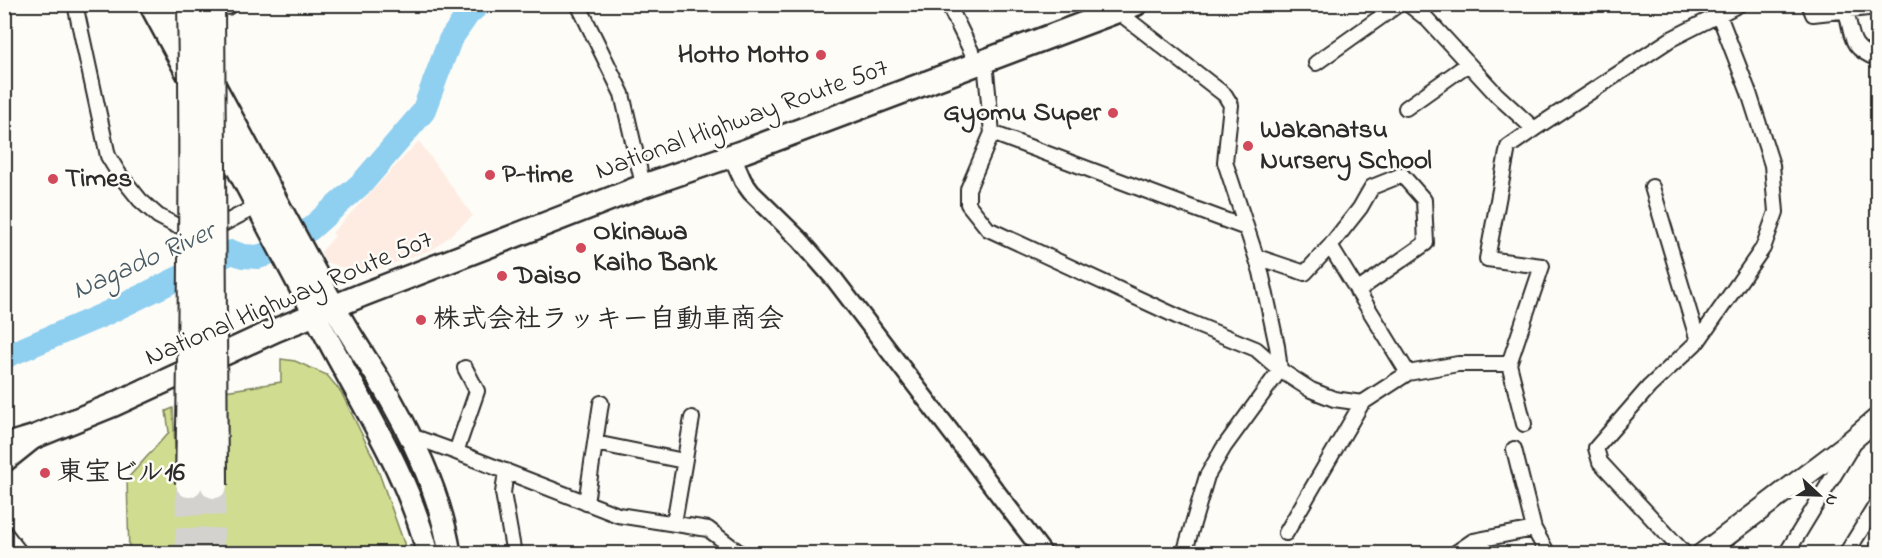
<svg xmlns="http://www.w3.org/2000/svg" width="1882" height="558" font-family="'Indie Flower','Klee One',sans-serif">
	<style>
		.built { fill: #feece2 }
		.green { fill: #d0dc8f; stroke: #7e845d; stroke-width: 1.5 }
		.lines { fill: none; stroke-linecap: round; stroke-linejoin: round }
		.river { stroke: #8fcff0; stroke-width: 24 }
		.motorway-tunnel { stroke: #d3d2ce; stroke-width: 26; stroke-dasharray: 26 13; stroke-linecap: butt }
		.minor-casing { stroke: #2b2b2b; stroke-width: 18 }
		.tertiary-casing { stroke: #2b2b2b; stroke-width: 21 }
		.secondary-casing { stroke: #2b2b2b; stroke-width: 24 }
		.primary-casing { stroke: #2b2b2b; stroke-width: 26 }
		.trunk-casing { stroke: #2b2b2b; stroke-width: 27 }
		.minor { stroke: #fdfcf7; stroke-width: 14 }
		.tertiary { stroke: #fdfcf7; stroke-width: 16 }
		.secondary { stroke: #fdfcf7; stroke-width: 20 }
		.primary { stroke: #fdfcf7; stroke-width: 21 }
		.trunk { stroke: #fdfcf7; stroke-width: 22 }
		.motorway-bridge-casing { stroke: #2b2b2b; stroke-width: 30; stroke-linecap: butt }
		.motorway-bridge { stroke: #fdfcf7; stroke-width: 26 }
		.poi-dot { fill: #d1495b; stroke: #fdfcf7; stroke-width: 2 }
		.labels { text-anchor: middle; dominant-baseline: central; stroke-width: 5; stroke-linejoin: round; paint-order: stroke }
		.poi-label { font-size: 27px; font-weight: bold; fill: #2b2b2b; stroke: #fdfcf7; text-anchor: start }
		.street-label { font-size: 27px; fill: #2b2b2b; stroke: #fdfcf7 }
		.water-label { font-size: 28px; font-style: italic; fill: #495c66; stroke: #fdfcf7 }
	</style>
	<rect width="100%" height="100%" fill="#fdfcf7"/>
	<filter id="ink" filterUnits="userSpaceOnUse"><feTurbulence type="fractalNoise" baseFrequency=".0167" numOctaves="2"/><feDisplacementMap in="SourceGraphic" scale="12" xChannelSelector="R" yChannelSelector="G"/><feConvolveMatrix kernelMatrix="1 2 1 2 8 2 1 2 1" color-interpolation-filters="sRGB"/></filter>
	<g filter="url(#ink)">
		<path class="built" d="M 419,141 L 473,216 L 435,248 L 363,275 L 326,262 L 321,252 L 335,236 L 332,233 Z"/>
		<path class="green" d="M 281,359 L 295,361 L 327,375 L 341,392 L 374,459 L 404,543 L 405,553 L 129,553 L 127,479 L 169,432 L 166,411 L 173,408 L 177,488 L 220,490 L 225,391 L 281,382 Z"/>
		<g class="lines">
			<path class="river" d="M 4,357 L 103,315 L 232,252 L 243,256 L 258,257 L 264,255 L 310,229 L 363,182 L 423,112 L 450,40 L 468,14 L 479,4"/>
			<path class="motorway-tunnel" d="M 188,554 L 189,484
				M 210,554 L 214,485"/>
			<defs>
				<path id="minor" d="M 75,4 L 108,156 L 119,174 L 140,200 L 158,216 L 175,225 L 200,227 L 221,225 L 257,206
					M 225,4 L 228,7
					M 578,4 L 622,94 L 641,176 L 646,185
					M 948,4 L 977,63 L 986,72 L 992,133 L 968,189 L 968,204 L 988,229 L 1187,321 L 1256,349 L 1280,370 L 1224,447 L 1207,476 L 1184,554
					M 1408,4 L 1427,19 L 1497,95 L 1534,129 L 1671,39 L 1740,4
					M 1809,4 L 1813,14 L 1868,8 L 1870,4
					M 1846,10 C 1853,38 1849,48 1878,59
					M 1117,11 L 1225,95 L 1231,105 L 1225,162 L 1261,272 L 1277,346 L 1280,370 L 1311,390 L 1334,399 L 1362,403 L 1408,373 L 1458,364 L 1509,364 L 1524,424
					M 1316,63 L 1399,4
					M 1406,108 L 1468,64
					M 992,133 L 1246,228
					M 1652,187 L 1698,341
					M 1257,257 L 1305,273 L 1330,246
					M 1357,291 L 1426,243 L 1424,200 L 1402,175 L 1372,187 L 1360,208 L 1330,246 L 1408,373
					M 1509,364 L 1542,266 L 1487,259 L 1508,147 L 1534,129
					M 411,440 L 420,439 L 456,452 L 618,515 L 708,529 L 741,554
					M 595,443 L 684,461
					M 1514,449 L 1534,529 L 1548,554
					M 456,452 L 477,391 L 465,368
					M 506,471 L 503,493 L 514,554
					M 586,503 L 601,403
					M 674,523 L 692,418
					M 4,532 L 21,554
					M 1286,533 L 1362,403
					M 1454,554 L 1473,541 L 1534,529
					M 1685,554 L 1600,462 L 1596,448 L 1649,387 L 1698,341 L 1763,248 L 1776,212 L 1772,165 L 1749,93 L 1719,15
					M 1786,554 L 1853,444
					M 1846,554 L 1878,502"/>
				<path id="tertiary" d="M 732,156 L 743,181 L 751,192 L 800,240 L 835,280 L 1044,554"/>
				<path id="secondary" d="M 1702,554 L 1846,445 L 1878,418"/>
				<path id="primary" d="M 150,4 L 192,82
					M 170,4 L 192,44
					M 211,79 C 254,158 295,237 339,315 C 351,337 365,357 378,378 C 410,431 440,491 450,554
					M 212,120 C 251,194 290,269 330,343 C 366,411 409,477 428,554
					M 4,461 L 34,437"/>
				<path id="trunk" d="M 4,446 L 34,437 L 113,405 L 276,330 L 362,295 L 646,185 L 745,151 L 1136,4"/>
			</defs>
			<use href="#minor" class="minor-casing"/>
			<use href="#tertiary" class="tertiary-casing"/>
			<use href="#secondary" class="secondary-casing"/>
			<use href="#primary" class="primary-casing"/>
			<use href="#trunk" class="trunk-casing"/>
			<use href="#minor" class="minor"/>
			<use href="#tertiary" class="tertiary"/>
			<use href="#secondary" class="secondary"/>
			<use href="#primary" class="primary"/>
			<use href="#trunk" class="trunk"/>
			<defs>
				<path id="motorway-bridge" d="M 211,4 L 214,485
					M 189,484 C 192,324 194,165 191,4"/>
			</defs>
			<use href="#motorway-bridge" class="motorway-bridge-casing"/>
			<use href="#motorway-bridge" class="motorway-bridge"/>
		</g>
	</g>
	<g class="poi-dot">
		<circle cx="821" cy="55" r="6"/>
		<circle cx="1113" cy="113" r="6"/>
		<circle cx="1248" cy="146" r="6"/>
		<circle cx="490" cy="175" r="6"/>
		<circle cx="53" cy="179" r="6"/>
		<circle cx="581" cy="248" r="6"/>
		<circle cx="502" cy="276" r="6"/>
		<circle cx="421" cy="320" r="6"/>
		<circle cx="45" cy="473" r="6"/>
	</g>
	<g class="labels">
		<g class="poi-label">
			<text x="809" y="55" text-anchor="end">Hotto Motto</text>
			<text x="1101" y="113" text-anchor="end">Gyomu Super</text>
			<text x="1260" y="130">Wakanatsu<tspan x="1260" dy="31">Nursery School</tspan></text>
			<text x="502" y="175">P-time</text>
			<text x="65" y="179">Times</text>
			<text x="593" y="232">Okinawa<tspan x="593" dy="31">Kaiho Bank</tspan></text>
			<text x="514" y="276">Daiso</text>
			<text x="433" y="320">株式会社ラッキー自動車商会</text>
			<text x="57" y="473">東宝ビル16</text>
		</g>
		<g class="street-label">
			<text transform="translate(742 120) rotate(-20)">National Highway Route 507</text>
			<text transform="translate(289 299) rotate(-23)">National Highway Route 507</text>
		</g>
		<g class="water-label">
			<text transform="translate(144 262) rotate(-24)">Nagado River</text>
		</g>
	</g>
	<rect width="1882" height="558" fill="none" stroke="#fdfcf7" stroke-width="24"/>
	<rect x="12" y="12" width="1858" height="534" fill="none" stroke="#2b2b2b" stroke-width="2" filter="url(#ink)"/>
	<g transform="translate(1819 495) rotate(112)" stroke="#fdfcf7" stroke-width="4.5" paint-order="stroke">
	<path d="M0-4.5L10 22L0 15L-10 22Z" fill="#2b2b2b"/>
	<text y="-9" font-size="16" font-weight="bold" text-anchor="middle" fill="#2b2b2b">N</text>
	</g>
</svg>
